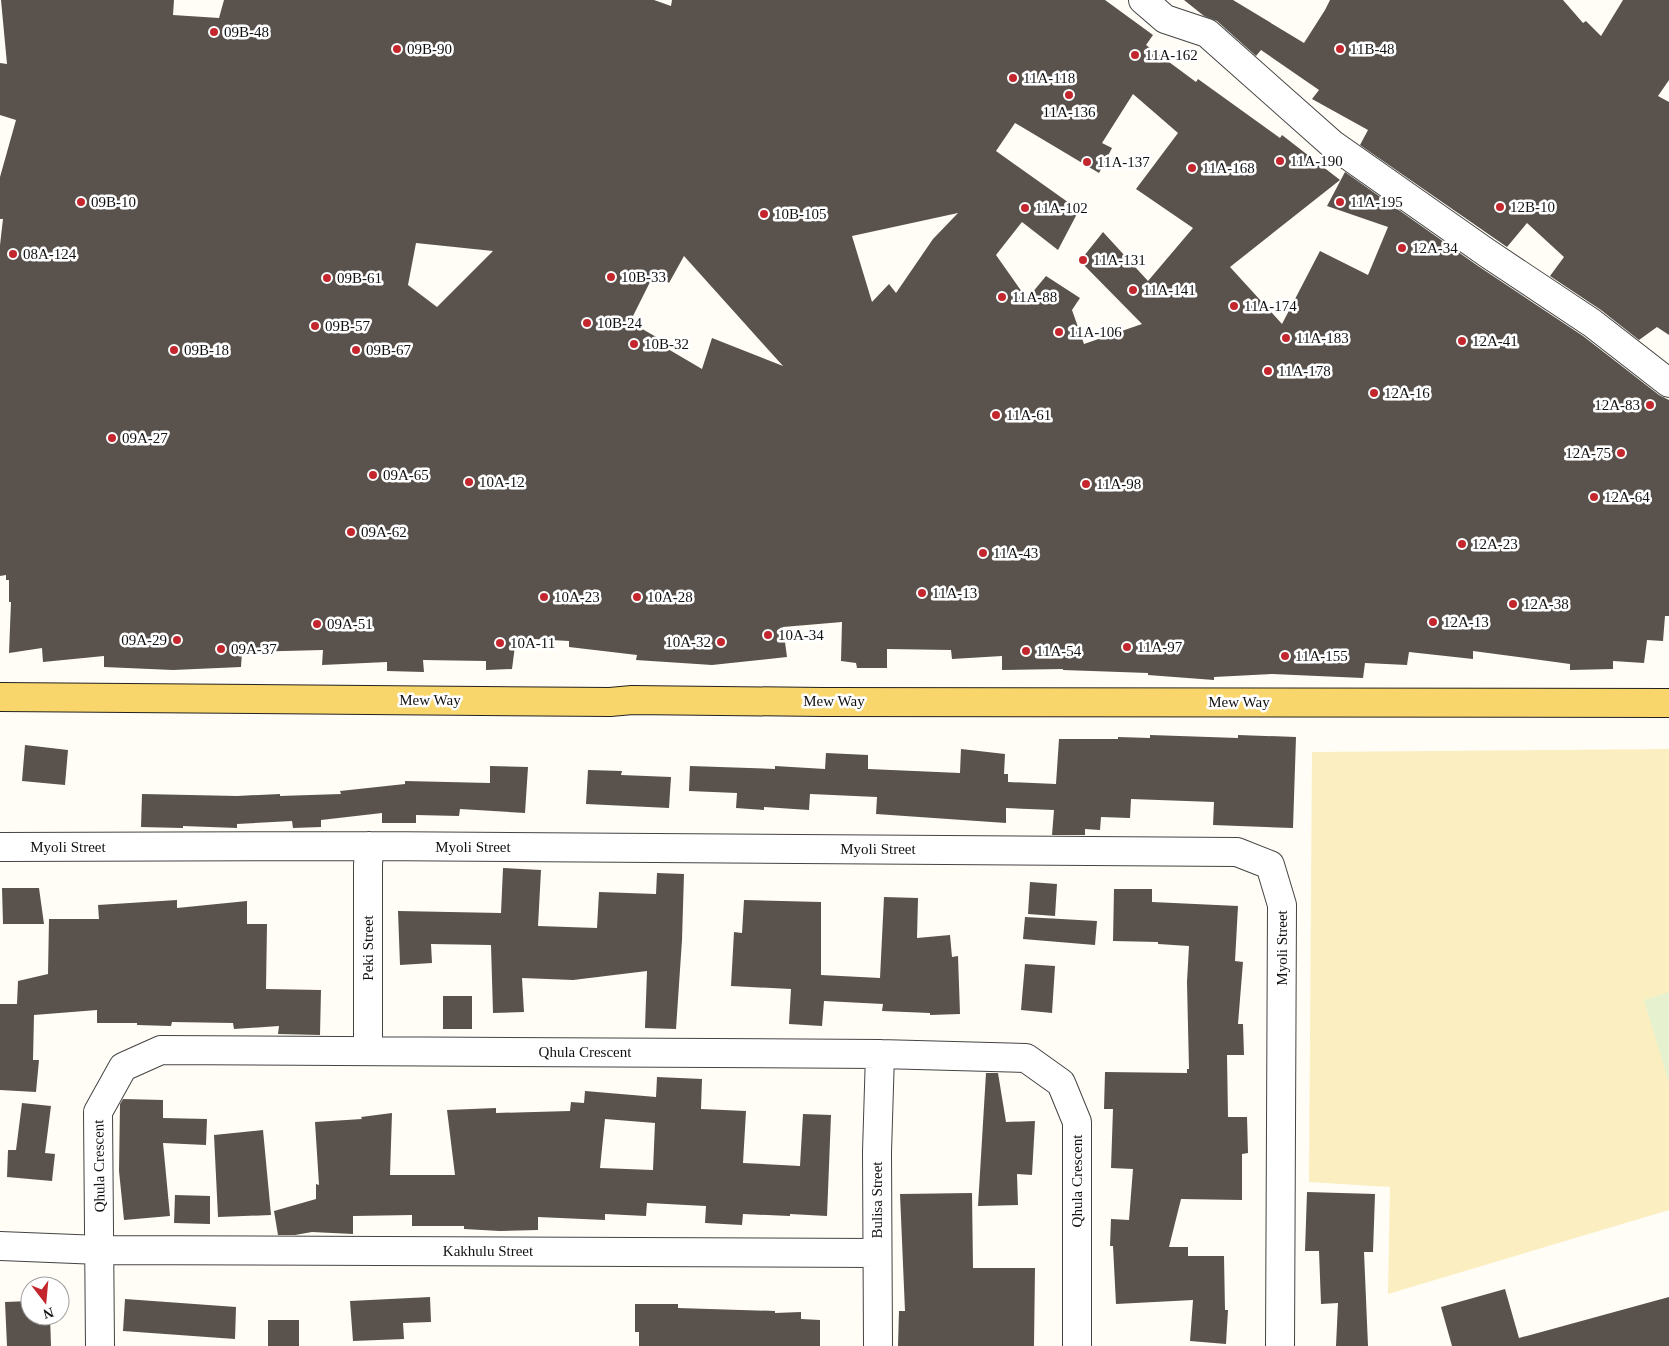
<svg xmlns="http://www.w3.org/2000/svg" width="1669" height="1346" font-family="Georgia,serif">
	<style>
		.sand { fill: #fbeec1 }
		.pitch { fill: #e6f2cf }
		.building { fill: #5a524d; fill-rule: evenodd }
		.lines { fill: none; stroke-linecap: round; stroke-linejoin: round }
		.minor-casing { stroke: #444; stroke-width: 30 }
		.primary-casing { stroke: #222; stroke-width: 30 }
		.minor { stroke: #fff; stroke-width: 28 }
		.primary { stroke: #f9d66b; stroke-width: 28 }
		.poi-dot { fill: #c4262e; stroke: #fff; stroke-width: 2 }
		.labels { text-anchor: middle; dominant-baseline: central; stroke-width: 5; stroke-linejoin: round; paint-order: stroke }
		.poi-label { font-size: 15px; fill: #111; stroke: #fff; text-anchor: start }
		.street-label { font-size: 15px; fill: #111; stroke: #fff }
	</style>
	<rect width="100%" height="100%" fill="#fffdf5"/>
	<path class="sand" d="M 1669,749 L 1669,1210 L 1388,1294 L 1390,1187 L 1309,1182 L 1312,752 Z"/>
	<path class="pitch" d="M 1669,992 L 1669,1083 L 1644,1000 Z"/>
	<path class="building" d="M 1,0 L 174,0 L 173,15 L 219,18 L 224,0 L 654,0 L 671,6 L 672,0 L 1105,0 L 1153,35 L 1146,45 L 1196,82 L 1198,79 L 1280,138 L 1282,135 L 1340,180 L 1230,267 L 1282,324 L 1320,251 L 1368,275 L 1388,227 L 1327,206 L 1345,172 L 1478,266 L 1583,336 L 1659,395 L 1669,400 L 1669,616 L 1665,616 L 1663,641 L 1647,640 L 1644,663 L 1613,661 L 1613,669 L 1570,670 L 1570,664 L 1473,651 L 1473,659 L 1409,652 L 1407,665 L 1365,663 L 1363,678 L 1272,674 L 1214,677 L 1214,680 L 1148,675 L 1148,673 L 1063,670 L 1063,669 L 1002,670 L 1002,656 L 952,659 L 951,650 L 887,649 L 887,668 L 857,668 L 856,663 L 841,661 L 842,622 L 783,627 L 787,657 L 712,665 L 636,660 L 637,655 L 569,647 L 569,641 L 516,638 L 512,669 L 486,670 L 486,661 L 423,660 L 424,672 L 387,671 L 387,662 L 322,665 L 323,650 L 242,652 L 241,667 L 173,670 L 104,667 L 104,656 L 43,662 L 42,648 L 9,653 L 11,602 L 9,602 L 9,580 L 6,580 L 6,575 L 0,576 L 0,245 L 3,219 L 0,219 L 0,177 L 16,120 L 0,115 L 0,63 L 7,64 ZM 1133,94 L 1178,133 L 1136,189 L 1193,228 L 1148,281 L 1103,232 L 1080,261 L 1142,324 L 1084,344 L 1072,310 L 1080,298 L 1046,276 L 1027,299 L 996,255 L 1022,222 L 1058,250 L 1079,210 L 996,151 L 1015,123 L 1099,173 L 1112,148 L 1102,143 ZM 958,213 L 933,239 L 896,293 L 889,284 L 872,302 L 852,236 ZM 416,243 L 493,251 L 437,307 L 408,285 ZM 684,256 L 783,366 L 712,338 L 702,369 L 656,342 L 658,338 L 630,322 L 655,272 L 669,283 Z
		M 1184,0 L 1233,0 L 1304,43 L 1325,10 L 1330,0 L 1563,0 L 1583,23 L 1586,21 L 1601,36 L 1623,0 L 1669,0 L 1669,80 L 1658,96 L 1669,102 L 1669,335 L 1657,327 L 1639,340 L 1601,310 L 1550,276 L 1564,257 L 1527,223 L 1507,247 L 1360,145 L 1368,130 L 1312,99 L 1319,90 L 1261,50 L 1256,56 L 1217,21 L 1204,16 Z
		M 1150,735 L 1238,738 L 1238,735 L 1296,737 L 1293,828 L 1213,825 L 1214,802 L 1131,799 L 1130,818 L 1101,817 L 1100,830 L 1085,829 L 1085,835 L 1052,835 L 1054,810 L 1006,808 L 1006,823 L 876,814 L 877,797 L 810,794 L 809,810 L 764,807 L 764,810 L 736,808 L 737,793 L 689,791 L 690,766 L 775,769 L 775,766 L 825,769 L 826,753 L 868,755 L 868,769 L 960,773 L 961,749 L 1005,754 L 1004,774 L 1008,774 L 1008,782 L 1056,784 L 1059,739 L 1118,739 L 1118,737 L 1150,738 Z
		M 25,745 L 68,750 L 65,785 L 22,781 Z
		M 490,766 L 528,767 L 525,813 L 460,809 L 459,816 L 416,815 L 416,823 L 382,823 L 382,813 L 321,820 L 321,827 L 293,828 L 292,821 L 237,824 L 237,828 L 183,826 L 183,828 L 141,827 L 142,794 L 237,796 L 280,794 L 280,796 L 341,794 L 340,791 L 405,784 L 405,781 L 490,783 Z
		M 588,770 L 622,771 L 621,775 L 671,777 L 669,808 L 586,804 Z
		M 503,868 L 541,870 L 538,926 L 597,928 L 599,892 L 656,894 L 657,873 L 684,874 L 682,940 L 676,1029 L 645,1028 L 647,971 L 573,980 L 522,978 L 524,1012 L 493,1013 L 491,945 L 431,944 L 432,963 L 400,965 L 398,911 L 501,913 Z
		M 1030,882 L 1057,884 L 1055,916 L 1028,914 Z
		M 2,888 L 39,888 L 44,924 L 3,924 Z
		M 1114,889 L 1152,889 L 1152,902 L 1238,906 L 1235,961 L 1243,962 L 1238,1024 L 1243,1024 L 1244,1055 L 1227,1055 L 1228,1117 L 1247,1117 L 1248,1153 L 1242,1154 L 1242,1200 L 1181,1199 L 1169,1247 L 1188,1247 L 1188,1256 L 1224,1256 L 1225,1310 L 1228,1310 L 1226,1344 L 1190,1341 L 1193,1300 L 1116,1304 L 1113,1246 L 1110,1246 L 1111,1219 L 1129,1220 L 1133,1169 L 1111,1168 L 1113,1109 L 1104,1109 L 1105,1072 L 1187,1073 L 1187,1069 L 1189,1069 L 1187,982 L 1189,946 L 1158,944 L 1158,942 L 1113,941 Z
		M 884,897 L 918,898 L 917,938 L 950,935 L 952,957 L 958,956 L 960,1014 L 930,1015 L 930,1013 L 882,1011 L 883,1004 L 824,1001 L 822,1026 L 789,1024 L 791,989 L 731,986 L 734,932 L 742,933 L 744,900 L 821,902 L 821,975 L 880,978 Z
		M 177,900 L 177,908 L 247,901 L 247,924 L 267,924 L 266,989 L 321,990 L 320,1035 L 278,1034 L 279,1026 L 234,1029 L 233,1023 L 172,1022 L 171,1026 L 137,1025 L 137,1023 L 97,1023 L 97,1010 L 34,1015 L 33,1060 L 39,1060 L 36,1092 L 0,1090 L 0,1004 L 17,1004 L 18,981 L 48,974 L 49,919 L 99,919 L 98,905 Z
		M 1025,917 L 1097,921 L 1095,945 L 1023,939 Z
		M 1025,964 L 1055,966 L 1052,1013 L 1021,1010 Z
		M 443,996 L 472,996 L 472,1029 L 443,1029 Z
		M 986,1073 L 998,1073 L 1006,1122 L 1035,1121 L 1032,1175 L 1017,1174 L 1018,1205 L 978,1206 Z
		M 657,1077 L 702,1079 L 701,1109 L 746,1111 L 743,1163 L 800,1166 L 803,1114 L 831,1115 L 827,1216 L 790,1214 L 790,1216 L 743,1214 L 742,1225 L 705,1223 L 706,1206 L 647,1203 L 646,1216 L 605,1214 L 605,1220 L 538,1217 L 538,1230 L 500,1231 L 464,1229 L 464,1226 L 412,1226 L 412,1215 L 353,1216 L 353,1234 L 312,1232 L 295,1235 L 278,1235 L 274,1211 L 316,1199 L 316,1184 L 319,1185 L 315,1122 L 362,1119 L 361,1117 L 392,1113 L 390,1175 L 455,1175 L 447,1110 L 496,1108 L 496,1113 L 570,1111 L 571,1102 L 584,1103 L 585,1091 L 656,1097 ZM 605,1119 L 655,1123 L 653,1170 L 600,1168 Z
		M 123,1099 L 163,1100 L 163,1118 L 207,1119 L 206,1145 L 163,1143 L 170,1216 L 124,1220 L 119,1171 L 120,1104 Z
		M 22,1103 L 51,1106 L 45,1153 L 55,1154 L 52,1181 L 7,1177 L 8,1150 L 16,1150 Z
		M 263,1130 L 271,1215 L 218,1217 L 214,1135 Z
		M 1307,1192 L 1375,1194 L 1373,1252 L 1364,1252 L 1368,1346 L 1336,1346 L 1338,1303 L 1321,1304 L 1319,1251 L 1305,1251 Z
		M 972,1193 L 973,1268 L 1035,1268 L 1034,1346 L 898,1346 L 899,1311 L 905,1311 L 900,1194 Z
		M 175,1195 L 210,1196 L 210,1224 L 174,1223 Z
		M 1505,1289 L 1519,1338 L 1669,1297 L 1669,1346 L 1452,1346 L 1441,1307 Z
		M 430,1297 L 431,1322 L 403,1323 L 404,1339 L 353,1341 L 350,1301 Z
		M 125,1299 L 236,1307 L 235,1339 L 123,1331 Z
		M 30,1301 L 30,1316 L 50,1316 L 51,1346 L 7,1346 L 5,1302 Z
		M 635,1304 L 678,1304 L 678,1308 L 775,1311 L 775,1313 L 801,1312 L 801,1319 L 820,1320 L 820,1346 L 639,1346 L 639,1332 L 635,1332 Z
		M 268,1320 L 299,1320 L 299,1346 L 268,1346 Z"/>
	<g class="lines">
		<defs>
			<path id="minor" d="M 1143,0 L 1165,19 L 1207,33 L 1332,144 L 1487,253 L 1592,323 L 1669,383
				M 0,847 L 369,846 L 1237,852 L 1270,865 L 1282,905 L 1280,1346
				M 368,1051 L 368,866 L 369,846
				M 0,1246 L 100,1250 L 877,1253
				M 100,1346 L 98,1112 L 123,1067 L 161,1050 L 880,1054 L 1026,1058 L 1061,1083 L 1077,1122 L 1077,1346
				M 878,1346 L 877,1152 L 880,1054"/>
			<path id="primary" d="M 0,697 L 610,702 L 632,700 L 823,702 L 1669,703"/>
		</defs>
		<use href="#minor" class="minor-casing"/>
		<use href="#primary" class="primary-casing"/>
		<use href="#minor" class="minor"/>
		<use href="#primary" class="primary"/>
	</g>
	<g class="poi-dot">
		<circle cx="214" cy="32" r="5"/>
		<circle cx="397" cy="49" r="5"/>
		<circle cx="1340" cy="49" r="5"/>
		<circle cx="1135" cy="55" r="5"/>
		<circle cx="1013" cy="78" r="5"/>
		<circle cx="1069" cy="95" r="5"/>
		<circle cx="1280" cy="161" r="5"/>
		<circle cx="1087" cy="162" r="5"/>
		<circle cx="1192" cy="168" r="5"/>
		<circle cx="81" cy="202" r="5"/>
		<circle cx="1340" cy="202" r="5"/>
		<circle cx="1500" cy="207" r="5"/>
		<circle cx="1025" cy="208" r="5"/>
		<circle cx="764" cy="214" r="5"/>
		<circle cx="1402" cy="248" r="5"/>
		<circle cx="13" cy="254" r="5"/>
		<circle cx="1083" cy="260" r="5"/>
		<circle cx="611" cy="277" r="5"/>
		<circle cx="327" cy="278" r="5"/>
		<circle cx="1133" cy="290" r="5"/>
		<circle cx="1002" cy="297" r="5"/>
		<circle cx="1234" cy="306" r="5"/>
		<circle cx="587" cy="323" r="5"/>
		<circle cx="315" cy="326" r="5"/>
		<circle cx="1059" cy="332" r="5"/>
		<circle cx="1286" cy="338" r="5"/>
		<circle cx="1462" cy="341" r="5"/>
		<circle cx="634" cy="344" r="5"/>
		<circle cx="174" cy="350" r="5"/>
		<circle cx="356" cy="350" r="5"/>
		<circle cx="1268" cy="371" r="5"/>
		<circle cx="1374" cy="393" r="5"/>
		<circle cx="1650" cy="405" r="5"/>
		<circle cx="996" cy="415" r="5"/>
		<circle cx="112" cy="438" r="5"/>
		<circle cx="1621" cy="453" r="5"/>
		<circle cx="373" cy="475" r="5"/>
		<circle cx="469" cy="482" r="5"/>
		<circle cx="1086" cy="484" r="5"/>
		<circle cx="1594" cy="497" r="5"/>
		<circle cx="351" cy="532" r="5"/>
		<circle cx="1462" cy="544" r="5"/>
		<circle cx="983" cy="553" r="5"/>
		<circle cx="922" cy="593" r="5"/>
		<circle cx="544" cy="597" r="5"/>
		<circle cx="637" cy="597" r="5"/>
		<circle cx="1513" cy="604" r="5"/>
		<circle cx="1433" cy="622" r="5"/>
		<circle cx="317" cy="624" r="5"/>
		<circle cx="768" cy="635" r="5"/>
		<circle cx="177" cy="640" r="5"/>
		<circle cx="721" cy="642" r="5"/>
		<circle cx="500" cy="643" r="5"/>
		<circle cx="1127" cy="647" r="5"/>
		<circle cx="221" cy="649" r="5"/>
		<circle cx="1026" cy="651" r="5"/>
		<circle cx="1285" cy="656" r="5"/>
	</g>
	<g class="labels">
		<g class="poi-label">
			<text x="224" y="32">09B-48</text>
			<text x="407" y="49">09B-90</text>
			<text x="1350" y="49">11B-48</text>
			<text x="1145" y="55">11A-162</text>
			<text x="1023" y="78">11A-118</text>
			<text x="1069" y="112" text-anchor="middle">11A-136</text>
			<text x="1290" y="161">11A-190</text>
			<text x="1097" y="162">11A-137</text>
			<text x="1202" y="168">11A-168</text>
			<text x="91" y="202">09B-10</text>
			<text x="1350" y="202">11A-195</text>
			<text x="1510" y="207">12B-10</text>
			<text x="1035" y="208">11A-102</text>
			<text x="774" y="214">10B-105</text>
			<text x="1412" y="248">12A-34</text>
			<text x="23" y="254">08A-124</text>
			<text x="1093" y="260">11A-131</text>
			<text x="621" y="277">10B-33</text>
			<text x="337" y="278">09B-61</text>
			<text x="1143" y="290">11A-141</text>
			<text x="1012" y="297">11A-88</text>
			<text x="1244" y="306">11A-174</text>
			<text x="597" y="323">10B-24</text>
			<text x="325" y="326">09B-57</text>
			<text x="1069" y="332">11A-106</text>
			<text x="1296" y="338">11A-183</text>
			<text x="1472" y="341">12A-41</text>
			<text x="644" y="344">10B-32</text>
			<text x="184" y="350">09B-18</text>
			<text x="366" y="350">09B-67</text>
			<text x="1278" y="371">11A-178</text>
			<text x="1384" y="393">12A-16</text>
			<text x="1640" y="405" text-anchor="end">12A-83</text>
			<text x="1006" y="415">11A-61</text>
			<text x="122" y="438">09A-27</text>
			<text x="1611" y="453" text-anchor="end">12A-75</text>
			<text x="383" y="475">09A-65</text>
			<text x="479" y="482">10A-12</text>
			<text x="1096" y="484">11A-98</text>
			<text x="1604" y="497">12A-64</text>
			<text x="361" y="532">09A-62</text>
			<text x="1472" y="544">12A-23</text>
			<text x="993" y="553">11A-43</text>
			<text x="932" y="593">11A-13</text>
			<text x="554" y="597">10A-23</text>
			<text x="647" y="597">10A-28</text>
			<text x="1523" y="604">12A-38</text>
			<text x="1443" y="622">12A-13</text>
			<text x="327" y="624">09A-51</text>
			<text x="778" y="635">10A-34</text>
			<text x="167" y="640" text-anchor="end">09A-29</text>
			<text x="711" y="642" text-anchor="end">10A-32</text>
			<text x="510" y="643">10A-11</text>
			<text x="1137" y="647">11A-97</text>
			<text x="231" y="649">09A-37</text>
			<text x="1036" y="651">11A-54</text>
			<text x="1295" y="656">11A-155</text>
		</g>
		<g class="street-label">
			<text x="430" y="700">Mew Way</text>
			<text x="834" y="701">Mew Way</text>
			<text x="1239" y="702">Mew Way</text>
			<text x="68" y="847">Myoli Street</text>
			<text x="473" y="847">Myoli Street</text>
			<text x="878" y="849">Myoli Street</text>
			<text transform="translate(368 948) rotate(-90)">Peki Street</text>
			<text transform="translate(1282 948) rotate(-90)">Myoli Street</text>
			<text x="585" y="1052">Qhula Crescent</text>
			<text transform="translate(99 1166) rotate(-91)">Qhula Crescent</text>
			<text transform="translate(1077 1181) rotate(-90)">Qhula Crescent</text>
			<text transform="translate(877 1200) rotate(-90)">Bulisa Street</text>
			<text x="488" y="1251">Kakhulu Street</text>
		</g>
	</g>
	<g transform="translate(45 1301) rotate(164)"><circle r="24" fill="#ffffff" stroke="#a0a0a0"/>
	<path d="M0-4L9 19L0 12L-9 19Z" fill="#c4262e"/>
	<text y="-8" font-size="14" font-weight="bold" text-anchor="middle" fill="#111111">N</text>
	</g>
</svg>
